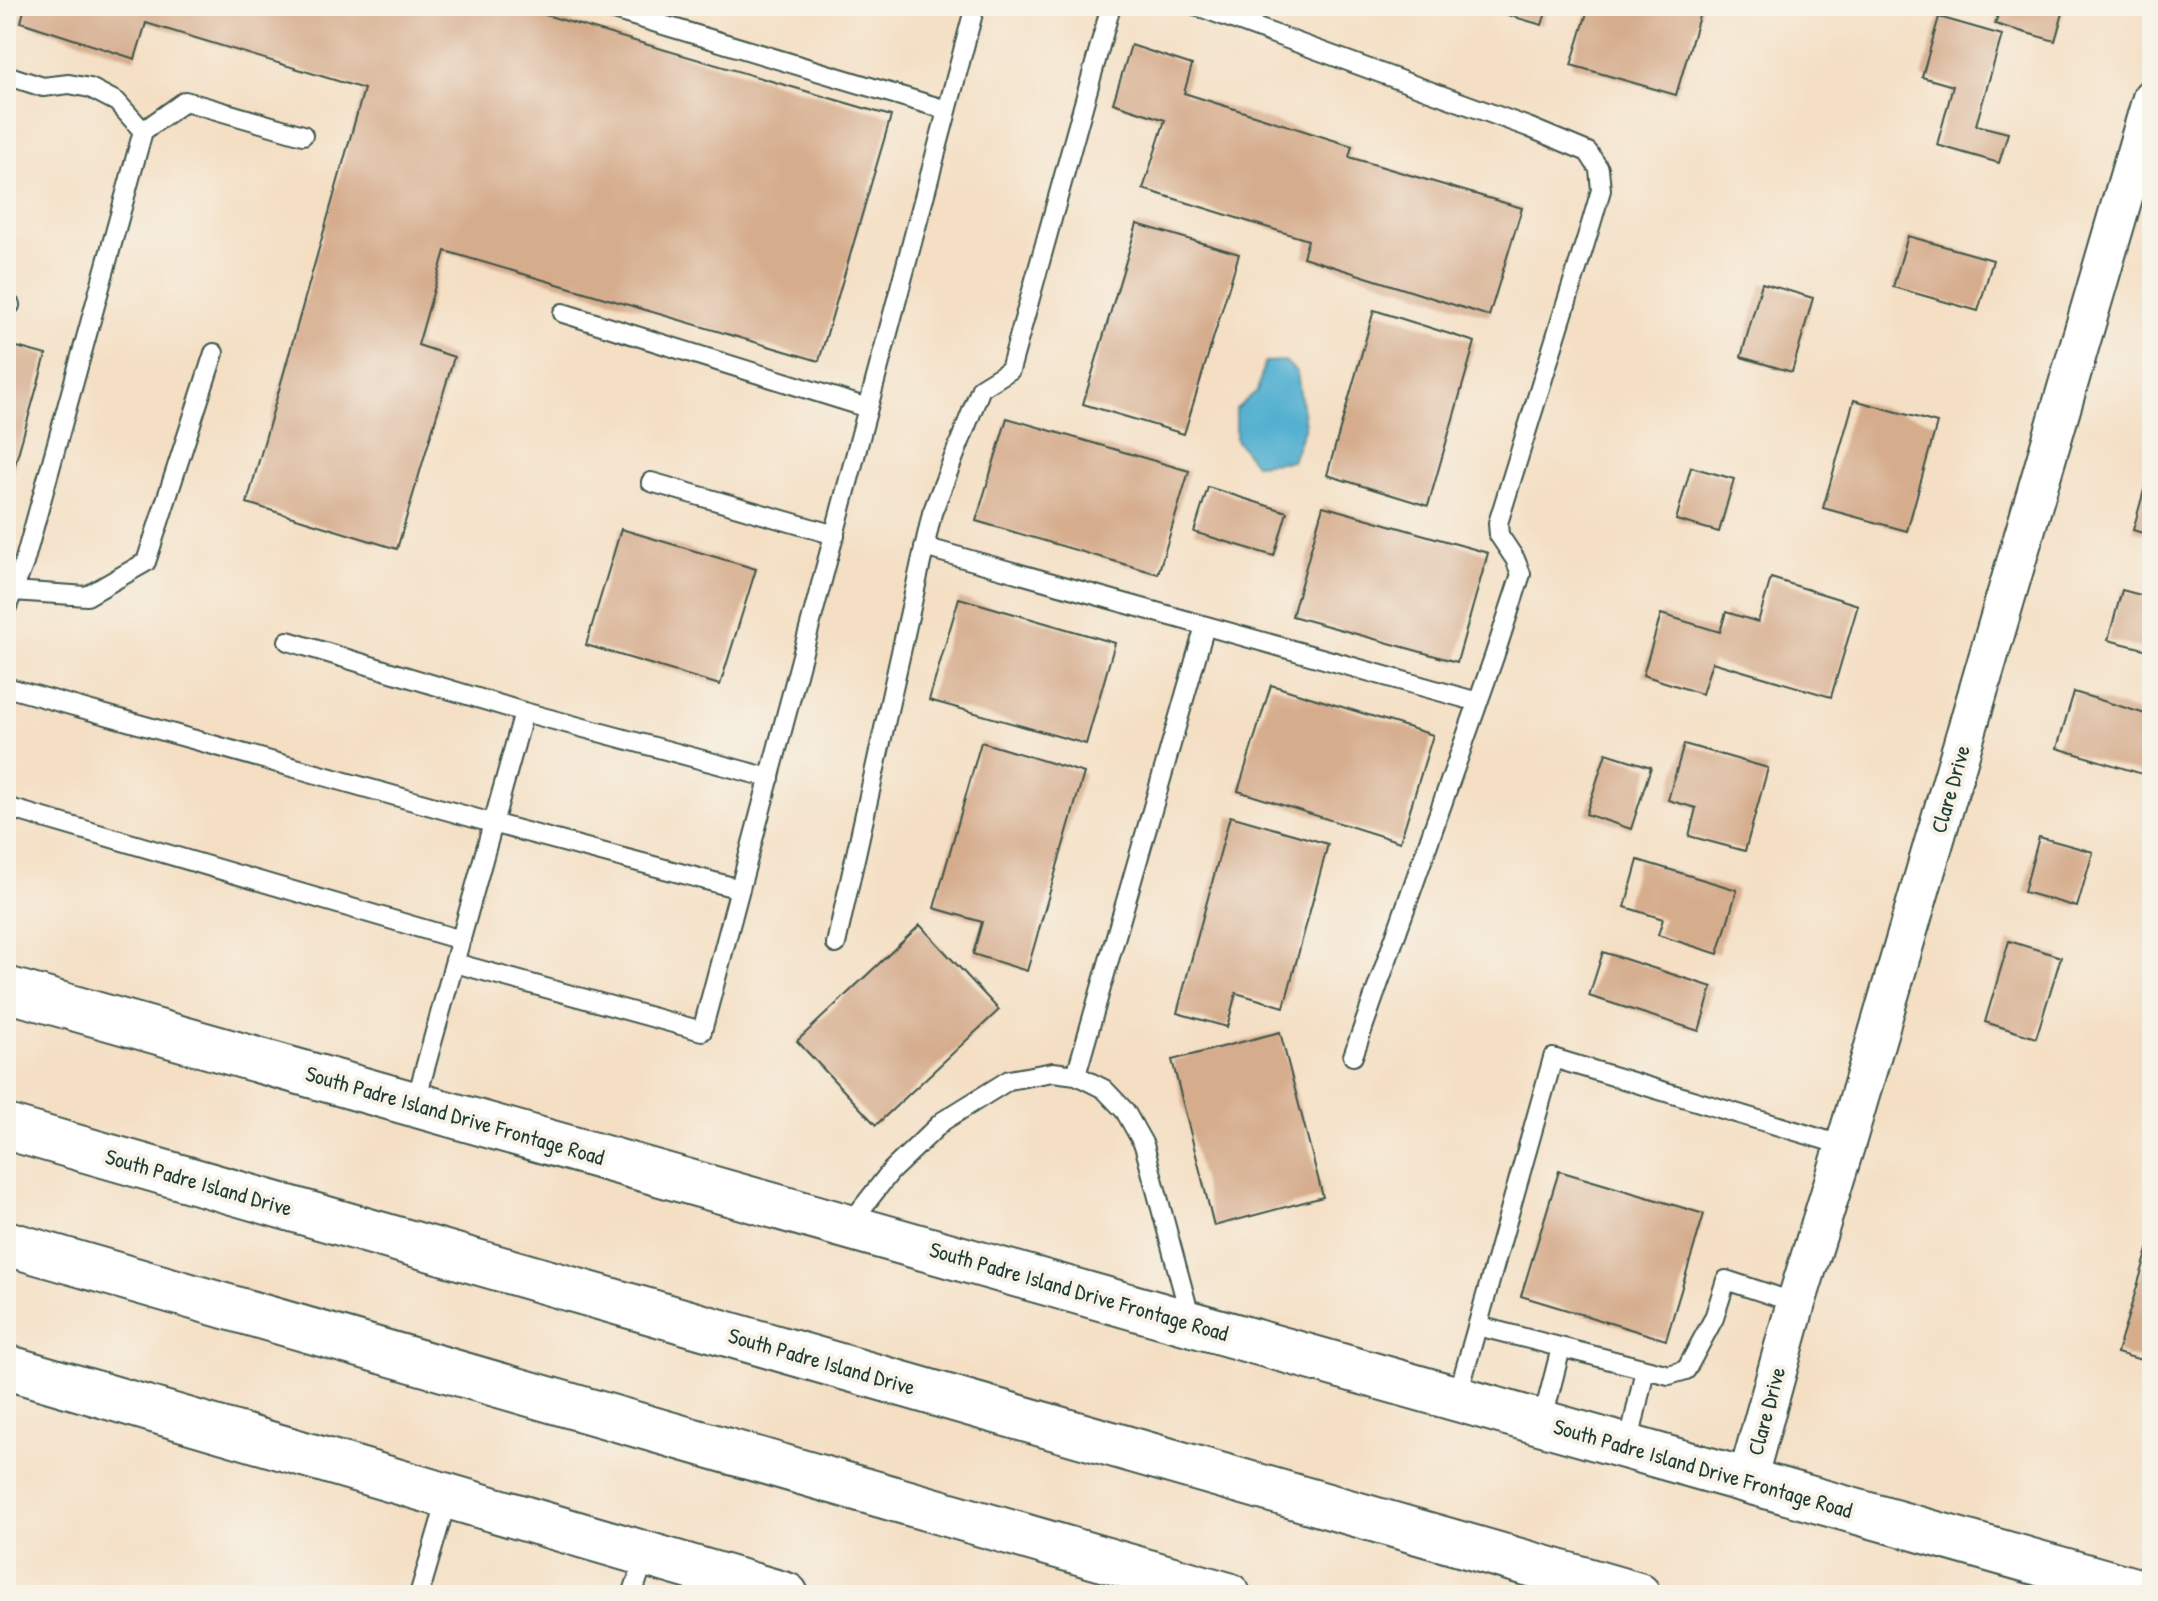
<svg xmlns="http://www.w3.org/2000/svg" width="2158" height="1601" font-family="'Patrick Hand',sans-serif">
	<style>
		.water { fill: #52b0d0; stroke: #387682; stroke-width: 2 }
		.building { fill: #d5ac8c }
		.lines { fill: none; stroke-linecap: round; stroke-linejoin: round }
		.lane-casing { stroke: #3f554a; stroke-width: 22 }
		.street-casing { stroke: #3f554a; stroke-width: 42 }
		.secondary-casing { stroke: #3f554a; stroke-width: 48 }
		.highway-casing { stroke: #3f554a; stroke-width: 48 }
		.lane { stroke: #fff; stroke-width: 18 }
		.street { stroke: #fff; stroke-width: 38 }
		.secondary { stroke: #fff; stroke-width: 44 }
		.highway { stroke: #fff; stroke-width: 44 }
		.labels { text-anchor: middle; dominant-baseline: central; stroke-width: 8; stroke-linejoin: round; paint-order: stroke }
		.street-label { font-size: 22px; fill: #1f3d34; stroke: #f7f3e8 }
	</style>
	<rect width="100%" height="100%" fill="#f7f3e8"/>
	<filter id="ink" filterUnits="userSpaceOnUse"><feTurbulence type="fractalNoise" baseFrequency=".0125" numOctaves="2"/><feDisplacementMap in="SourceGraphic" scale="16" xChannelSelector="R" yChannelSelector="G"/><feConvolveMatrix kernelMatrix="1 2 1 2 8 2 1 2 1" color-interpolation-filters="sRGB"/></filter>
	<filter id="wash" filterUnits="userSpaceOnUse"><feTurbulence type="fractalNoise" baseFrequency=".006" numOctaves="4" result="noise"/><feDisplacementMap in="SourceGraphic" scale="32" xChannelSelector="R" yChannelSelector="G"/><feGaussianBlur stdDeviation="1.8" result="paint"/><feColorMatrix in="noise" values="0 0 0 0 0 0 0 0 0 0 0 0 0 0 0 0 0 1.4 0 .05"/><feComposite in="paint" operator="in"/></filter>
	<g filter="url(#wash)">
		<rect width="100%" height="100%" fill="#f4dfc4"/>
		<path class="water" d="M 1285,361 L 1297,373 L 1305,426 L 1292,461 L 1255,464 L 1236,440 L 1236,409 L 1257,391 L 1265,362 Z"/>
		<g id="blocks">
			<path class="building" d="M 25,6 L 515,6 L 891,116 L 819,361 L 445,251 L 418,345 L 454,357 L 397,549 L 247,503 L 364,89 L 146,23 L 135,59 L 21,22 Z
				M 1477,6 L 1548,6 L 1542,25 Z
				M 1589,6 L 1702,6 L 1676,95 L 1571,65 Z
				M 2001,6 L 2065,6 L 2055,41 L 1995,24 Z
				M 1939,17 L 2002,35 L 1976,125 L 2008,133 L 1999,163 L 1937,145 L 1953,86 L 1922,77 Z
				M 1131,45 L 1192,65 L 1184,93 L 1352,146 L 1349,157 L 1522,208 L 1489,316 L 1303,257 L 1308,240 L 1143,189 L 1165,120 L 1113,103 Z
				M 1137,224 L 1239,254 L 1184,434 L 1083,404 Z
				M 1908,236 L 1993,260 L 1978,311 L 1893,287 Z
				M 1762,283 L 1813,298 L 1792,372 L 1741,357 Z
				M 1374,310 L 1475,342 L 1428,506 L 1327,475 Z
				M 6,344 L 46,355 L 11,479 L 6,477 Z
				M 1854,400 L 1937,423 L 1907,531 L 1823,508 Z
				M 1007,418 L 1189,471 L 1158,574 L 976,521 Z
				M 2151,465 L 2152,465 L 2152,536 L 2133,530 Z
				M 1691,467 L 1734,479 L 1719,532 L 1676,520 Z
				M 1208,487 L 1287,512 L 1274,556 L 1194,532 Z
				M 1323,506 L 1488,553 L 1457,662 L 1292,616 Z
				M 621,529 L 756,569 L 720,685 L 586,645 Z
				M 1771,578 L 1858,605 L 1831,697 L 1712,662 L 1702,694 L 1643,675 L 1661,614 L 1720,632 L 1726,612 L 1758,622 Z
				M 2122,590 L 2152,598 L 2152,651 L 2108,640 Z
				M 959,598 L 1115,643 L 1086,744 L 929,700 Z
				M 1271,685 L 1433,735 L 1400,842 L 1238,791 Z
				M 2074,692 L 2152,716 L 2152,777 L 2057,748 Z
				M 981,742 L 1084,773 L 1027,971 L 973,954 L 982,922 L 934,908 Z
				M 1684,744 L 1768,768 L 1745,851 L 1689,836 L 1696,808 L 1668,800 Z
				M 1606,753 L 1651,767 L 1631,829 L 1586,814 Z
				M 1230,816 L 1328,844 L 1284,1007 L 1236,993 L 1227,1027 L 1177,1013 Z
				M 2039,837 L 2093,852 L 2077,907 L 2024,892 Z
				M 1638,860 L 1737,890 L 1718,954 L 1658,935 L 1663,919 L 1625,907 Z
				M 920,925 L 999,1010 L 876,1125 L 797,1041 Z
				M 2009,941 L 2061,957 L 2036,1038 L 1985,1022 Z
				M 1603,952 L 1712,987 L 1699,1031 L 1589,996 Z
				M 1280,1032 L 1323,1197 L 1214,1226 L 1172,1060 Z
				M 1559,1171 L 1704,1214 L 1666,1340 L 1521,1296 Z
				M 2151,1240 L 2152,1240 L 2152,1363 L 2117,1353 Z"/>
		</g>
	</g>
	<g filter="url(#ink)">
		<use href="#blocks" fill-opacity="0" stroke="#3f554a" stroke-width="2"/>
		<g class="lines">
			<defs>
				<path id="lane" d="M 600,6 L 947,110
					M 1197,6 L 1528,127 L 1588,152 L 1599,169 L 1601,190 L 1591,224 L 1498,523 L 1499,535 L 1515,559 L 1521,574 L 1494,657 L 1353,1056
					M 6,75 L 43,87 L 69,84 L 90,88 L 117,102 L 143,131 L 24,563 L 6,609
					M 143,131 L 185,101 L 303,135
					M 6,304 L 10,305
					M 563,313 L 868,408
					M 651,482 L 835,535
					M 924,547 L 1478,702
					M 13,591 L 87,596 L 146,562 L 214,353
					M 288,641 L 524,712 L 415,1104
					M 6,687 L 492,823 L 740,889
					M 524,712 L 770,778
					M 6,807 L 461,940
					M 836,944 L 932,513 L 981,388 L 1010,370 L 1111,6
					M 455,963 L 702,1031 L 975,6
					M 1076,1075 L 1205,626
					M 848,1226 L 891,1171 L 943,1121 L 1009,1080 L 1053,1072 L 1076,1075 L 1104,1089 L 1125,1111 L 1144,1145 L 1191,1320
					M 1478,1326 L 1669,1375 L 1686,1370 L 1714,1318 L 1726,1280 L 1796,1303
					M 1457,1398 L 1553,1058 L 1845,1146
					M 1542,1422 L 1561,1348
					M 1628,1447 L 1645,1369
					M 419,1595 L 448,1496
					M 632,1595 L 646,1554"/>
				<path id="street" d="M 1747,1480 L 1796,1303 L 1845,1146 L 2152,98"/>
				<path id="secondary" d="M 6,989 L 2152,1595
					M 6,1367 L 786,1595"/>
				<path id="highway" d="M 6,1127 L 1638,1595
					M 6,1243 L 1228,1595"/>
			</defs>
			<use href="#lane" class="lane-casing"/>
			<use href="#street" class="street-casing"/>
			<use href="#secondary" class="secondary-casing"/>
			<use href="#highway" class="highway-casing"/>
			<use href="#lane" class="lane"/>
			<use href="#street" class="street"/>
			<use href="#secondary" class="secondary"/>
			<use href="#highway" class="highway"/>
		</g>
	</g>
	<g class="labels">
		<g class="street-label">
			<text transform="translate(1950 789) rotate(-74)">Clare Drive</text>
			<text transform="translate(455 1115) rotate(16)">South Padre Island Drive Frontage Road</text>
			<text transform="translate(199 1182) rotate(16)">South Padre Island Drive</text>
			<text transform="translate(1079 1291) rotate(16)">South Padre Island Drive Frontage Road</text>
			<text transform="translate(822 1361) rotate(16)">South Padre Island Drive</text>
			<text transform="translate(1766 1411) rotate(-75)">Clare Drive</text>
			<text transform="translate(1703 1468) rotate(16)">South Padre Island Drive Frontage Road</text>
		</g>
	</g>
	<rect width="2158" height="1601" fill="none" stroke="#f7f3e8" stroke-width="32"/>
</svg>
